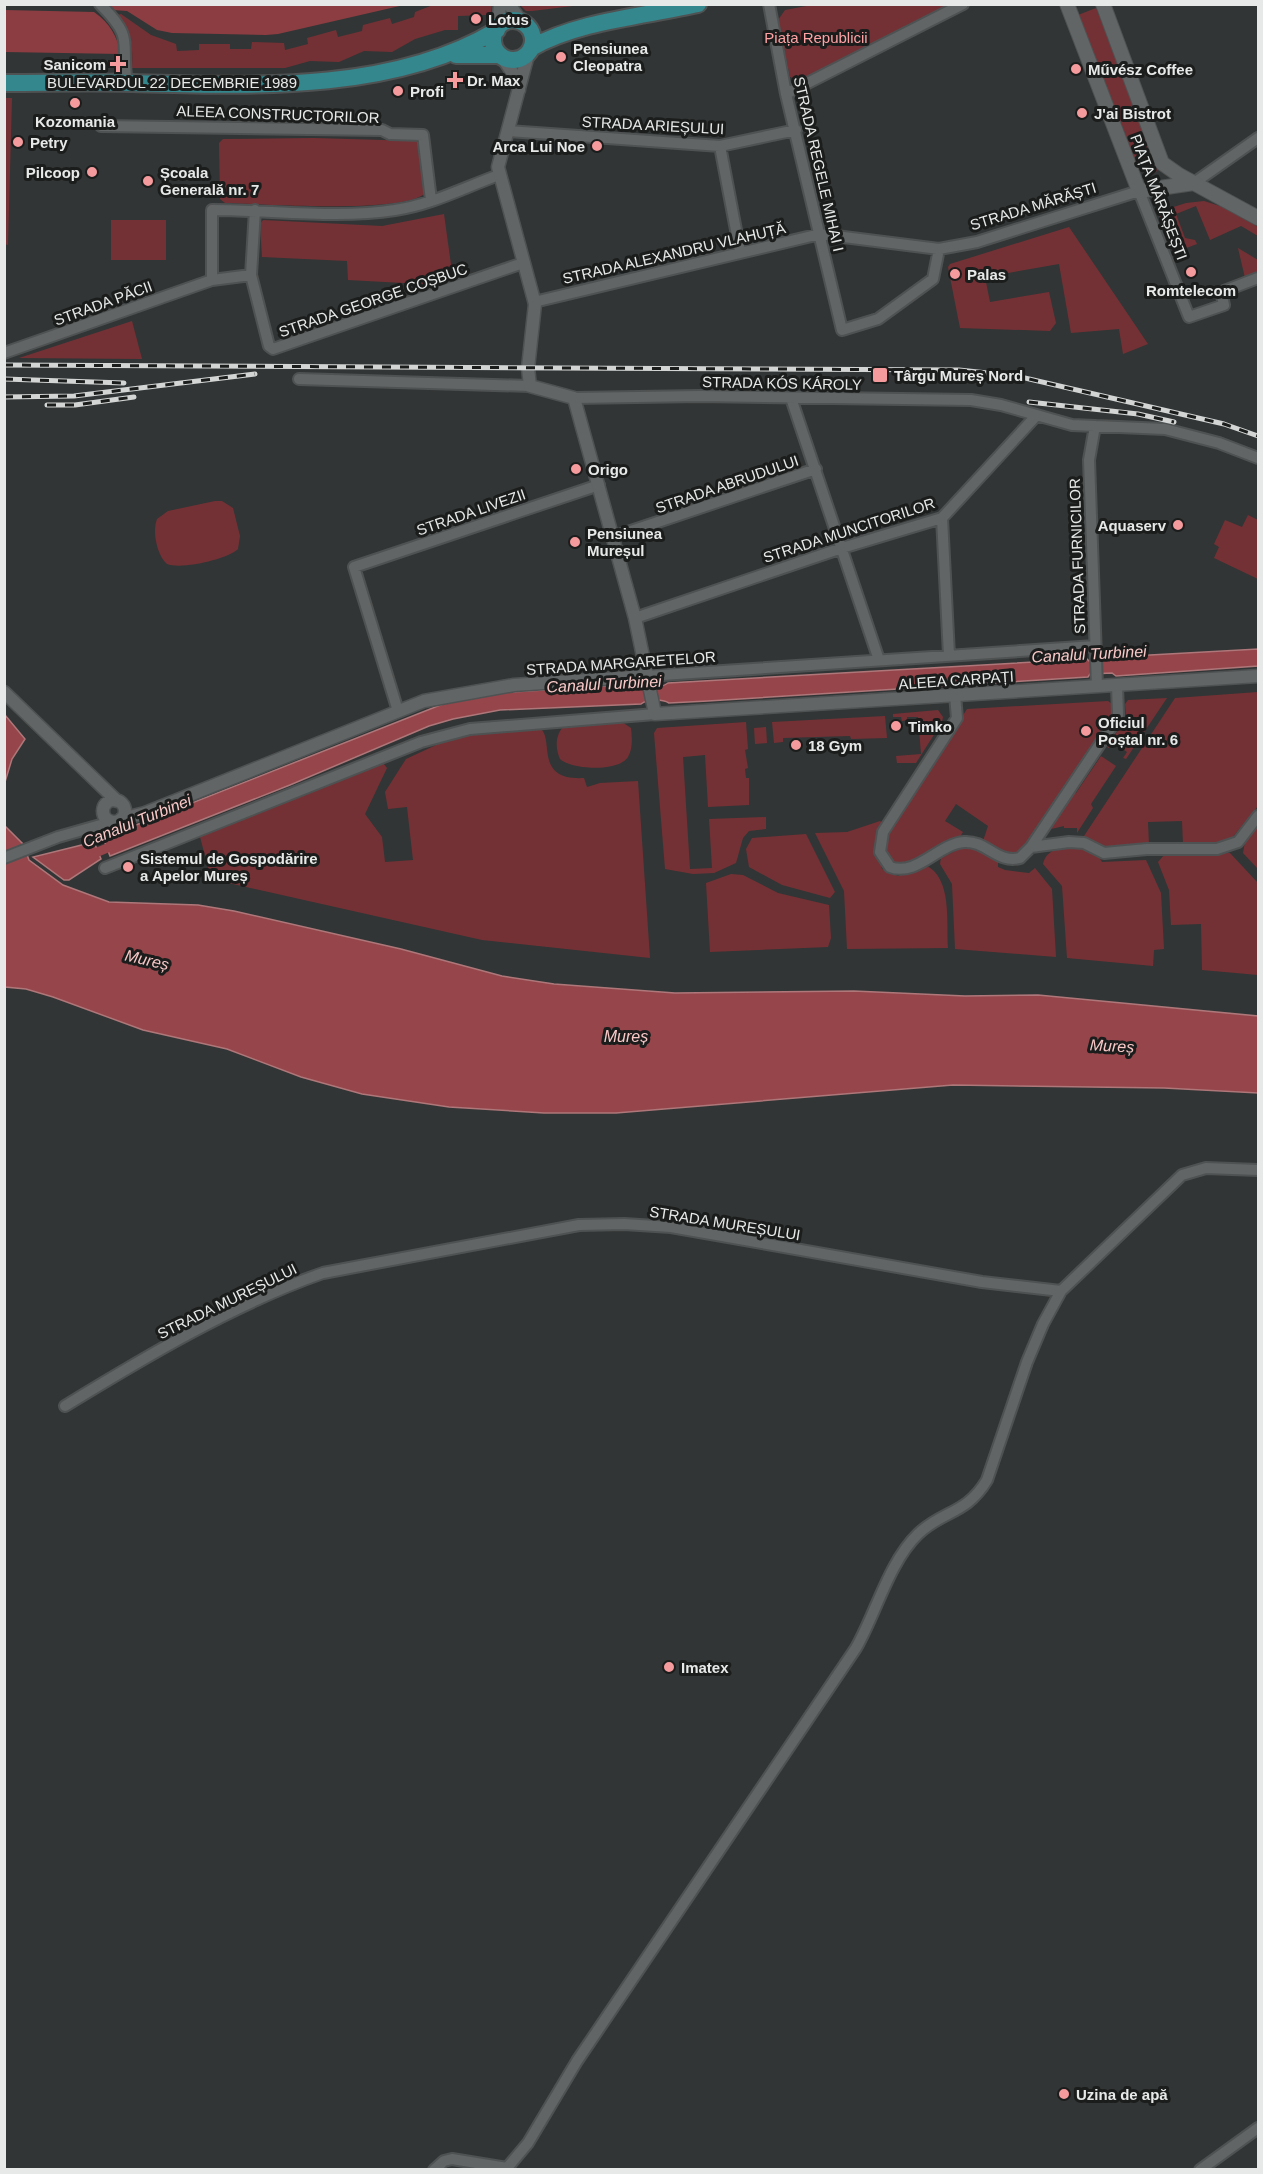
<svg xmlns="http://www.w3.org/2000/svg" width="1263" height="2174" font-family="Arial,sans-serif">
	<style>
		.green { fill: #743135 }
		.forest { fill: #8c3d42 }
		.water { fill: #96464b; stroke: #ae777a; stroke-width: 1.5 }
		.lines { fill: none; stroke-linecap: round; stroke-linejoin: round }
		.canal { stroke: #96464b; stroke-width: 9 }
		.minor-casing { stroke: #4f5252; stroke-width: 14 }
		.tertiary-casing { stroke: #4f5252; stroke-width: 15 }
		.secondary-casing { stroke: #4f5252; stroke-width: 16 }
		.primary-casing { stroke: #4f5252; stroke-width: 20 }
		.minor { stroke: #626565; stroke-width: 10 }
		.tertiary { stroke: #626565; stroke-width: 12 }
		.secondary { stroke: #626565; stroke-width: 14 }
		.primary { stroke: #33878d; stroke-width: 16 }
		.rail-casing { stroke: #d3d5d5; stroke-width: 5 }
		.rail { stroke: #1b1c1c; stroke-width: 3; stroke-dasharray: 9; stroke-linecap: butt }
		.poi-dot { fill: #f59b9d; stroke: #1b1c1c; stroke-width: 2 }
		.labels { text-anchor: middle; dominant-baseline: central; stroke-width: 6; stroke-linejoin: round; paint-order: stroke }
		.poi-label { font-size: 15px; font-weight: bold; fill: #e7e9e9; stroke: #1b1c1c; text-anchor: start }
		.park-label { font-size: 15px; fill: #fea2a4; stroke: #1b1c1c }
		.street-label { font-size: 15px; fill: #e7e9e9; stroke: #1b1c1c }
		.water-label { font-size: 16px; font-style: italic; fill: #f9c9c8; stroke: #1b1c1c }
	</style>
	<rect width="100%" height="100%" fill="#323535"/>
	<path class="green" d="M 433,5 L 492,5 L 491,14 L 487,15 L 458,16 L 458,30 L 445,30 L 415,39 L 392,52 L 364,51 L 339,62 L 310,61 L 285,68 L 132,68 C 133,45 132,33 117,15 L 121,14 L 151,35 L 176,44 L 177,51 L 199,50 L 199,44 L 230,44 L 230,49 L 251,49 L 252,42 L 284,43 L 285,50 L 308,44 L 307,38 L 336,30 L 338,37 L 362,31 L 363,25 L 390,18 L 392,24 L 414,17 L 415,12 Z
		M 520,5 L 581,5 L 532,11 L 526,11 Z
		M 812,5 L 951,5 L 800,81 L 790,77 L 778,20 L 785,10 Z
		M 1096,8 L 1159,165 L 1157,171 L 1149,177 L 1139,169 L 1078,15 Z
		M 5,98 L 12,98 L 8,245 L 4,244 Z
		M 314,138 L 417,141 L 421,145 L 425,193 C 407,214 259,204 225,203 L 220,199 L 219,143 L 223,139 Z
		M 1204,201 L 1223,207 L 1258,227 L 1258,236 L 1241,226 L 1210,240 L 1196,206 L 1176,214 L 1185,238 L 1195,240 L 1197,244 L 1173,253 L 1158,212 L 1186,203 Z
		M 444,214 L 453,279 L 440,285 L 348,280 L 347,261 L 262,257 L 260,224 L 263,220 L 382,226 Z
		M 111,220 L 166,220 L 166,260 L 111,260 Z
		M 1069,227 L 1148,344 L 1123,354 L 1119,329 L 1071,333 L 1059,264 L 985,277 L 990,302 L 1049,292 L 1056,323 L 1050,331 L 960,328 L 948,267 L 950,264 Z
		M 1238,248 L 1258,260 L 1258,273 L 1245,278 Z
		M 132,321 L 142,359 L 19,358 Z
		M 215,501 L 222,501 L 233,508 L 240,536 L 238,549 C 228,559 181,570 167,564 C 157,555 152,532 157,519 L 168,511 Z
		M 1248,515 L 1258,520 L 1258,579 L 1214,558 L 1219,547 L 1214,544 L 1225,520 L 1242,527 Z
		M 1258,692 L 1258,806 L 1228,843 L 1183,844 L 1182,821 L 1148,822 L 1149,845 L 1105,848 L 1084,836 L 1175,698 Z
		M 1167,698 L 1126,759 L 1123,758 L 1127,752 L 1114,743 L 1109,748 L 1107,747 L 1126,718 L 1125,704 L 1128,700 Z
		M 1108,701 L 1112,704 L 1112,719 L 1019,854 L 1006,856 L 983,841 L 988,826 L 956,804 L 945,821 L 963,832 L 960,837 C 946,844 890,881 886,853 C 884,846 884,841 886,834 L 967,709 Z
		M 938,710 L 943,717 L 942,722 L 916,763 L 897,763 L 896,756 L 921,754 L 918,717 L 907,717 L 907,720 L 902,721 L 901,717 L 893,717 L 893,714 Z
		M 885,716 L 887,738 L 851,739 L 850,736 L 783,738 L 783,742 L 774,743 L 772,722 Z
		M 622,722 L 631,728 C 632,738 633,748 628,757 C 619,772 572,770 560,759 C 555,748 555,734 565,725 Z
		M 746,722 L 748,749 L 745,750 L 748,768 L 745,769 L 746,778 L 749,778 L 749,805 L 708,807 L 705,755 L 683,757 L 690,869 L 712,868 L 709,819 L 766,817 L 766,829 L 749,831 L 743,838 L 736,863 L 714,873 L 693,874 L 665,869 L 654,733 L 657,728 Z
		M 538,727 C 557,736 531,781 584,778 L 587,787 L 600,783 L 638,781 L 650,958 L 482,940 L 211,879 L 199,833 L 383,763 L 387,768 L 365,814 L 382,837 L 385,862 L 413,860 L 407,807 L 388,809 L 385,792 L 406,759 L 449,739 L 471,733 Z
		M 766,727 L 767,743 L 755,744 L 754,728 Z
		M 1101,756 L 1116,766 L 1091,804 L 1093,808 L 1077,833 L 1077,828 L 1064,828 L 1064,826 L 1051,829 L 1072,794 L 1076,793 Z
		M 880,821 L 883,823 L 877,851 L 882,869 L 898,876 L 925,865 C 953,877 946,924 948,948 L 847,949 L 844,891 L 815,833 L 847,832 Z
		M 1258,826 L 1258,869 L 1243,853 L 1245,842 Z
		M 806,834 L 835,892 L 830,898 L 782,885 L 749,867 L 746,849 L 752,838 Z
		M 963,847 C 979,847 986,852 998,861 L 998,867 L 1005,870 L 1029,873 L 1035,868 L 1052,889 L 1056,957 L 955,949 L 952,884 L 940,864 L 941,858 Z
		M 1083,847 L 1097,854 L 1102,862 L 1146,860 L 1161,893 L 1164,949 L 1154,950 L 1153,966 L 1067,958 L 1062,886 L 1043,864 C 1047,846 1067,847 1083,847 Z
		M 1230,853 L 1258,883 L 1258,975 L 1202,970 L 1201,924 L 1171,925 L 1169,890 L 1158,862 L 1165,854 Z
		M 731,874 L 743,875 L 778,893 L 829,905 L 831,938 L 828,947 L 710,952 L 706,883 Z"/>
	<path class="forest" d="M 126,4 L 404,5 L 278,34 L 266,35 L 172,33 L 157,30 L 127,11 L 113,10 L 109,6 Z
		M 5,10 L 94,12 C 110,23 117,36 121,54 L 5,52 Z"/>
	<path class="water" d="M 1258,649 L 1258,666 L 1116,676 L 1112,673 L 1090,674 L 1088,677 L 708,701 L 669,703 C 662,699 647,699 641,704 L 500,710 L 453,719 L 429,726 L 290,785 L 110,856 L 103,838 L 448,702 L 495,693 L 639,684 C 646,689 661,688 668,683 L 1087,659 L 1089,661 L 1111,660 L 1114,657 Z
		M 5,715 L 25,739 L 12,759 L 5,782 Z
		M 4,825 L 23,844 L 29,860 L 63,885 L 109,902 L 198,905 L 234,911 L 401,949 L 502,976 L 554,984 L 675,993 L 854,991 L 965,996 L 1038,995 L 1258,1016 L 1258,1093 L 1164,1088 L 953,1085 L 616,1113 L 544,1113 L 449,1107 L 362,1094 L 301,1077 L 227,1049 L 143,1030 L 53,997 L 26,989 L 5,987 Z
		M 94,842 L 101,859 L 69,880 L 64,880 L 33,857 Z"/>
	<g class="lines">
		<path class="canal" d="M 88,856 L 117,844"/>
		<defs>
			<path id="minor" d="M 100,4 C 136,40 120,41 127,83
				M 769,4 L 786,94 L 842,330 L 878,319 L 933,279 L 939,249 L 977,242 L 1139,191 L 1189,317 L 1224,305 L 1222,296 L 1224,291 L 1258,278
				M 786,94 L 963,4
				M 101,126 L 382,130 L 390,134 L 423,135 L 431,200
				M 508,131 L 720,146 L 796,130
				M 720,146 L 740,251
				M 1194,183 L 1258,138
				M 255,210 L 251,275 L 269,346 L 273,349 L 523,263
				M 212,280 L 212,210 C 270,210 339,219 395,210 C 431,205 465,187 499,175
				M 534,302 L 820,234 L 939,249
				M 4,353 L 212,280 L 251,275
				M 299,379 L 530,386
				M 574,398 L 700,396 L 971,400 L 1001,405 L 1072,425 L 1165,429 L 1219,443 L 1258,458
				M 791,398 L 879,660
				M 1095,426 L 1089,460 L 1097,686
				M 942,518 L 949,655
				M 613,537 L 816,469
				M 635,618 L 842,548 L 942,518 L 1036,416
				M 647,676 L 1095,646
				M 955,695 L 957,718 L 883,832 L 880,852 L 890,867 C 917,877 938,844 964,842 C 986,840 997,864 1020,858 L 1031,847 L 1114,723 L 1118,715 L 1117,685
				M 398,711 L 354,567 L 599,485
				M 1031,847 L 1069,842 L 1084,843 L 1104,853 L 1147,849 L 1217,849 L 1238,842 L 1258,816
				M 4,858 L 58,837 L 111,822
				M 105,868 L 421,742 L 470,729 L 655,714
				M 65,1406 C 145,1357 234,1304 323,1273 L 579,1225 L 624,1224 L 671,1227 L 982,1282 L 1061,1291
				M 434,2170 L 444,2161 L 452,2159 L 507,2168 L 528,2143 L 577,2061 L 856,1648 C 876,1613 889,1562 918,1534 C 943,1510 966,1515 987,1480 L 1027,1362 L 1043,1324 L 1061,1291 L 1182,1175 L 1206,1168 L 1258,1170
				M 1200,2170 L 1258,2128"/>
			<path id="tertiary" d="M 509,4 L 522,23
				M 498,28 L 500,4
				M 529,51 L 498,167 L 535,304 L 528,368 L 530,386 L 574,398 L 635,618 L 655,714 L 1258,676
				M 502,57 L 516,78 L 519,90
				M 4,692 L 117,801
				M103 811a11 11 0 1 1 22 0a11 11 0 1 1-22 0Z
				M 121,819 L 145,813 L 424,701 L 514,685 L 647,676"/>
			<path id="secondary" d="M 1067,4 L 1139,191 L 1194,183
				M 1103,4 L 1162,163 L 1179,175 L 1258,218"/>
			<path id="primary" d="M493 40a20 20 0 1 1 40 0a20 20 0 1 1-40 0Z
				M 531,48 C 578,21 645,16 698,4
				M 456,55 L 500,55
				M 4,83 C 47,83 90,82 132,83 C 249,86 393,93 497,30"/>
		</defs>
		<use href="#minor" class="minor-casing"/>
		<use href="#tertiary" class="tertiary-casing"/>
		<use href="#secondary" class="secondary-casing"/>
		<use href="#primary" class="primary-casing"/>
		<use href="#minor" class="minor"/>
		<use href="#tertiary" class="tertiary"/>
		<use href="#secondary" class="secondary"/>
		<use href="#primary" class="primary"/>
		<defs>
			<path id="rail" d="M 4,365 L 959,370 L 1016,376 L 1224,424 L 1258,436
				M 4,379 L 124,383
				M 4,397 L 74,396 L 255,374
				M 1029,402 L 1138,414 L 1174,422
				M 47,405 L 75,405 L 134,397"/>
		</defs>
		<use href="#rail" class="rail-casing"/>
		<use href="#rail" class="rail"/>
	</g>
	<g class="poi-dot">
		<circle cx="476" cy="19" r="6"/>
		<circle cx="561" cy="57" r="6"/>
		<path d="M115 55h6v6h6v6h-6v6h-6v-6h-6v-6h6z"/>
		<circle cx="1076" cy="69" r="6"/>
		<path d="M452 71h6v6h6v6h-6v6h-6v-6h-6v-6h6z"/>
		<circle cx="398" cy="91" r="6"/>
		<circle cx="75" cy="103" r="6"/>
		<circle cx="1082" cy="113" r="6"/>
		<circle cx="18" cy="142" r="6"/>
		<circle cx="597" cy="146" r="6"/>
		<circle cx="92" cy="172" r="6"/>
		<circle cx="148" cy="181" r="6"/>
		<circle cx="1191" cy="272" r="6"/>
		<circle cx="955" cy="274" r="6"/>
		<rect x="872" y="367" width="16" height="16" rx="3"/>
		<circle cx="576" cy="469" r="6"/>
		<circle cx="1178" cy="525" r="6"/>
		<circle cx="575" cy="542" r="6"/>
		<circle cx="896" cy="726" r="6"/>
		<circle cx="1086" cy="731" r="6"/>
		<circle cx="796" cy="745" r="6"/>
		<circle cx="128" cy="867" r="6"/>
		<circle cx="669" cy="1667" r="6"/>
		<circle cx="1064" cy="2094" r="6"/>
	</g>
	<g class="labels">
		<g class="poi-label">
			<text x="488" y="19">Lotus</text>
			<text x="573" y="48">Pensiunea<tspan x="573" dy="17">Cleopatra</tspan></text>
			<text x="106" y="64" text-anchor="end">Sanicom</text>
			<text x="1088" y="69">Művész Coffee</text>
			<text x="467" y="80">Dr. Max</text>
			<text x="410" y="91">Profi</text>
			<text x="1094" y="113">J'ai Bistrot</text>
			<text x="75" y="121" text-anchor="middle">Kozomania</text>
			<text x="30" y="142">Petry</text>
			<text x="585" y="146" text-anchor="end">Arca Lui Noe</text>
			<text x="80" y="172" text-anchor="end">Pilcoop</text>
			<text x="160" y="172">Școala<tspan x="160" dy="17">Generală nr. 7</tspan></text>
			<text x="967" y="274">Palas</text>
			<text x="1191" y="290" text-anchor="middle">Romtelecom</text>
			<text x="894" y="375">Târgu Mureș Nord</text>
			<text x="588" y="469">Origo</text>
			<text x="1166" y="525" text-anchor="end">Aquaserv</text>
			<text x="587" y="533">Pensiunea<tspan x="587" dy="17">Mureșul</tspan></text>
			<text x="1098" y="722">Oficiul<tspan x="1098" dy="17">Poștal nr. 6</tspan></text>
			<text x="908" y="726">Timko</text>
			<text x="808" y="745">18 Gym</text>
			<text x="140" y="858">Sistemul de Gospodărire<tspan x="140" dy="17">a Apelor Mureș</tspan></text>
			<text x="681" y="1667">Imatex</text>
			<text x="1076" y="2094">Uzina de apă</text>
		</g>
		<g class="park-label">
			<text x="816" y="37">Piața Republicii</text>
		</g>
		<g class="street-label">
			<text x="172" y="82">BULEVARDUL 22 DECEMBRIE 1989</text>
			<text transform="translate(278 114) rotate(2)">ALEEA CONSTRUCTORILOR</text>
			<text transform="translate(653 125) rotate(3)">STRADA ARIEȘULUI</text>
			<text transform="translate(819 164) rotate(77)">STRADA REGELE MIHAI I</text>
			<text transform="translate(1159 197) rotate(69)">PIAȚA MĂRĂȘEȘTI</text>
			<text transform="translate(1033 206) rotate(-17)">STRADA MĂRĂȘTI</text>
			<text transform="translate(674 253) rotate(-13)">STRADA ALEXANDRU VLAHUȚĂ</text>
			<text transform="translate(373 300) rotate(-19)">STRADA GEORGE COȘBUC</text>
			<text transform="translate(103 303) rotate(-20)">STRADA PĂCII</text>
			<text transform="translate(782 383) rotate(1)">STRADA KÓS KÁROLY</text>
			<text transform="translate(727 484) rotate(-19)">STRADA ABRUDULUI</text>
			<text transform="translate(471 512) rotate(-19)">STRADA LIVEZII</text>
			<text transform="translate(849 530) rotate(-18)">STRADA MUNCITORILOR</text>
			<text transform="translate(1077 556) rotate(-92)">STRADA FURNICILOR</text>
			<text transform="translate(621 663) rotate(-4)">STRADA MARGARETELOR</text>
			<text transform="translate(956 680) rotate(-4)">ALEEA CARPAȚI</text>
			<text transform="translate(725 1223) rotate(9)">STRADA MUREȘULUI</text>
			<text transform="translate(227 1301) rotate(-26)">STRADA MUREȘULUI</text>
		</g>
		<g class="water-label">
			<text transform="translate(1089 654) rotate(-3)">Canalul Turbinei</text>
			<text transform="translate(604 684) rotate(-3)">Canalul Turbinei</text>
			<text transform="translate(137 821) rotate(-22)">Canalul Turbinei</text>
			<text transform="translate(147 960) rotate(13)">Mureș</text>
			<text x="626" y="1036">Mureș</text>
			<text transform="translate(1112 1046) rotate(3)">Mureș</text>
		</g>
	</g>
	<rect width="1263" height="2174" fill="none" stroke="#e7e9e9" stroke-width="12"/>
</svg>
